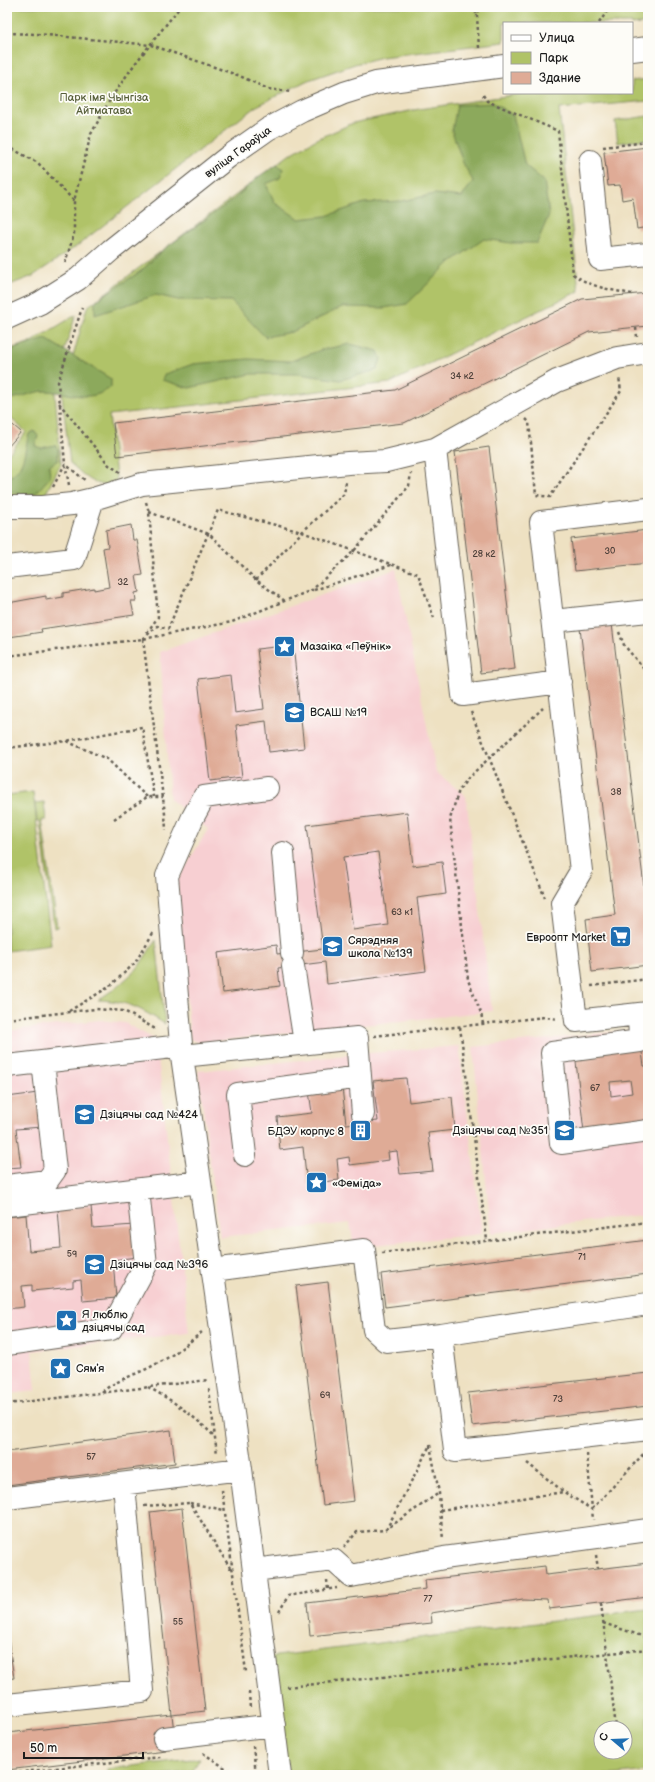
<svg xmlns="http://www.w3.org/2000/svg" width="655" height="1782" font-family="'Balsamiq Sans',sans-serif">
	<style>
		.built { fill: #f7cfd2 }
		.green { fill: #b0c367; stroke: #667042; fill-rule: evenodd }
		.forest { fill: #8ca95c; stroke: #54623c }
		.building { fill: #dfab96; fill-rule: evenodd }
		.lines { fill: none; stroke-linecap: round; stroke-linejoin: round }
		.minor-casing { stroke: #666156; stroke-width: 24 }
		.path { stroke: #666156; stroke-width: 2.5; stroke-dasharray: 3 3; stroke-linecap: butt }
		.minor { stroke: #fff; stroke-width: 22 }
		.labels { text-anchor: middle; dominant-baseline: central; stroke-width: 3.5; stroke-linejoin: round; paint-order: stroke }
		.number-label { font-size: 9px; fill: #4d403a }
		.park-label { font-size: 11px; fill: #575f3a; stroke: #fdfcf7 }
		.street-label { font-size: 11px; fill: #1c1c1c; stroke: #fdfcf7 }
		.poi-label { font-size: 11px; fill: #1c1c1c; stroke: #fdfcf7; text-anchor: start }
	</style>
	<rect width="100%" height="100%" fill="#fdfcf7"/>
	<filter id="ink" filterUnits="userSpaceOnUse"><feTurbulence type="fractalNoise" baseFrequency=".025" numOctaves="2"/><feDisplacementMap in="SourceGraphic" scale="8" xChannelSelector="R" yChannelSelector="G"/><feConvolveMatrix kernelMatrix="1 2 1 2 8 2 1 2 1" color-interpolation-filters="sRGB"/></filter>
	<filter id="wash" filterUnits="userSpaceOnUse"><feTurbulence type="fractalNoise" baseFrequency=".012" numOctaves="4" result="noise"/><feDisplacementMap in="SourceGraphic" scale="16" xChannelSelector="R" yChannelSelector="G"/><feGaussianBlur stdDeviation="0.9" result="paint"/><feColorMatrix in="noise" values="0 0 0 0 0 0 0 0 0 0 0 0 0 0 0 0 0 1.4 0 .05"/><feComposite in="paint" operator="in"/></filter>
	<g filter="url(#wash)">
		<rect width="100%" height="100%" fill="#eee1c2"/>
		<path class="built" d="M 396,569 L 436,772 L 466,796 L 492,1011 L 199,1043 L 190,1039 L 177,881 L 208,829 L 170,799 L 160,652 Z
			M 100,1020 L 125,1023 L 156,1040 L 189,1333 L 32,1351 L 36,1391 L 7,1394 L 7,1031 Z
			M 648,1028 L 648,1214 L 491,1233 L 473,1047 Z
			M 459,1046 L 482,1234 L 354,1247 L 350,1223 L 220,1237 L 198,1071 L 358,1054 Z"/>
		<path class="green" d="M 7,7 L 648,7 L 648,23 L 632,25 L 632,23 L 504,23 L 504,42 L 382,57 L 355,64 L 306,81 L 255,107 L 77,246 L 33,276 L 7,286 Z
			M 648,79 L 648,101 L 559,109 L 579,291 L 390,383 L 109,415 L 117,485 C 95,488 86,477 70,463 L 62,395 L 87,307 L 289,155 L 315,140 L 353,123 L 419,109 L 526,93 L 632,93 L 632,81 Z
			M 648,116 L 648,139 L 618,143 L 615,121 Z
			M 76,315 L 54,381 L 61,464 L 44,497 L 7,498 L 7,456 L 26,432 L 7,415 L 7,350 L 31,342 Z
			M 33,792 L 51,945 L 7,951 L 7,795 Z
			M 44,802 L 46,820 L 42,820 L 57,927 L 54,928 L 40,821 L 37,821 L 35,803 Z
			M 156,940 L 165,1024 C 139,1008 129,1001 98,1000 L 117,987 L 137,969 Z
			M 648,1609 L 648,1771 L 611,1775 L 284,1775 L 269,1657 ZM 601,1728 L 625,1728 L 625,1752 L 601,1752 Z
			M 200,1758 L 192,1772 L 160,1775 L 103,1775 L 107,1774 L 107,1769 Z"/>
		<path class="forest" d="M 493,103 L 513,115 L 525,165 L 544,181 L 549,215 L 537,243 L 511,243 L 484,239 L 448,264 L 407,304 L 384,308 L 342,307 L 292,332 L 265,337 L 231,301 L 178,300 L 156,295 L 95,315 L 95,301 L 141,271 L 164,249 L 233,200 L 258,177 L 277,164 L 283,169 L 280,178 L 266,184 L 275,203 L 299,219 L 326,216 L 364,203 L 402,201 L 435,194 L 462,197 L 473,181 L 463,163 L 452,131 L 457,105 Z
			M 46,339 L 111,379 L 111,387 C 90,404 70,392 46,391 C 33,391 20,399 7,399 L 7,351 Z
			M 350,344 L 378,351 L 381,359 L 377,370 L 340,380 L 299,374 L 251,374 L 189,388 L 162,380 L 165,374 L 193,364 L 248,359 L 291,361 L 321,350 Z
			M 34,431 L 38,436 L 35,446 L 41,448 L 55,445 L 58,449 L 58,460 L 49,466 L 50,477 L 35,494 L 18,494 L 7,490 L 7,478 C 25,470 24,451 29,434 Z"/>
		<g id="blocks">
			<path class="building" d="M 648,147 L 648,227 L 637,229 L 633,198 L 622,200 L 620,185 L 608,186 L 604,152 Z
				M 648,293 L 648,326 L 589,332 L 404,423 L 117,456 L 113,423 L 395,390 L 582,299 Z
				M 7,420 L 21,432 L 7,448 Z
				M 489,447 L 515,669 L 481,673 L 455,452 Z
				M 131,525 L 133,540 L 137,540 L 143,575 L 136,576 L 139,592 L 135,593 L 136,601 L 131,601 L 134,615 L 41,629 L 42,632 L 9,637 L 9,633 L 7,633 L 8,603 L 46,596 L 46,600 L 63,597 L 63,593 L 94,588 L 94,590 L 109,587 L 103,548 L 108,547 L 106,530 Z
				M 648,530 L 648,563 L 575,571 L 571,539 Z
				M 612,624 L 647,911 L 648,911 L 648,965 L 592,972 L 586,919 L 615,915 L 580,628 Z
				M 293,645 L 304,748 L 269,752 L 266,721 L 236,725 L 242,777 L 210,781 L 198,679 L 231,675 L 235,713 L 264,709 L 257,649 Z
				M 407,812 L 413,866 L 442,862 L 446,894 L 417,898 L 426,971 L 327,984 L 325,962 L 278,968 L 280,986 L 223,993 L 218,953 L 276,945 L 277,954 L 323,949 L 307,825 ZM 378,852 L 388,925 L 353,930 L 343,857 Z
				M 641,1045 L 644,1066 L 648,1066 L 648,1124 L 584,1132 L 575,1053 ZM 630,1080 L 632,1093 L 611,1096 L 610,1082 Z
				M 406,1078 L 409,1102 L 452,1097 L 455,1130 L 428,1133 L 433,1171 L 400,1174 L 397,1151 L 388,1152 L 389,1160 L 350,1165 L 349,1157 L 337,1159 L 339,1180 L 307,1184 L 303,1147 L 280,1150 L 277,1117 L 312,1113 L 309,1091 L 342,1087 L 346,1124 L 378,1121 L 373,1081 Z
				M 38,1093 L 42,1127 L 16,1129 L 21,1167 L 7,1168 L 7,1097 Z
				M 91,1206 L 93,1228 L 134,1225 L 137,1257 L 113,1260 L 116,1298 L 83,1301 L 81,1280 L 73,1281 L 73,1287 L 32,1291 L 32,1285 L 22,1286 L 24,1307 L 7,1309 L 7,1217 L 26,1215 L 29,1251 L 61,1248 L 58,1209 Z
				M 648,1240 L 648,1274 L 385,1307 L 381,1274 Z
				M 328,1282 L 354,1501 L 323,1505 L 296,1286 Z
				M 648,1373 L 648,1406 L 472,1426 L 468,1393 Z
				M 171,1430 L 175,1463 L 7,1485 L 7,1452 Z
				M 645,1460 L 648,1460 L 648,1475 L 647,1475 Z
				M 182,1508 L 205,1711 L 172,1715 L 174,1732 L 163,1733 L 166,1751 L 7,1770 L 7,1733 L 172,1715 L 150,1512 Z
				M 648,1563 L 648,1597 L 549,1609 L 548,1600 L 523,1599 L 431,1613 L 432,1623 L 310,1636 L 307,1603 L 426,1589 L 425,1580 L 545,1566 L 546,1575 Z
				M 7,1631 L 14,1678 L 7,1679 Z"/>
		</g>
	</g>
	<g filter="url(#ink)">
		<use href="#blocks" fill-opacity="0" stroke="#666156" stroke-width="1"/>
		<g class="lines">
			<defs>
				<path id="minor" d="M 632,50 L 648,48
					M 590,161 L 600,259 L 648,254
					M 7,318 L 40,303 L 78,279 L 111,250 L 228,157 L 268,129 L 302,111 L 344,93 L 376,83 L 504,66
					M 435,449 L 463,695 L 560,682
					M 7,507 L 43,507 L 72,504 L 93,499 L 142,484 L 348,463 L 386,461 L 435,449 L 557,381 L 617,358 L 648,353
					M 648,509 L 541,522 L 581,871 L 562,903 L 576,1021 L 648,1013
					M 7,567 L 74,559 L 93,499
					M 553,621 L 648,611
					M 283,853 L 292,953
					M 293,966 L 305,1043
					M 639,1014 L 640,1041 L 552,1053 L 561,1143 L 648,1131
					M 182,1056 L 167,876 L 193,817 L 204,797 L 267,788
					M 7,1066 L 181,1046
					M 245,1155 L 238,1094 L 360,1077
					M 7,1186 L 47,1181 L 55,1170 L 43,1062
					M 7,1205 L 200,1182
					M 213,1270 L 364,1250 L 374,1330 L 386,1341 L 441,1335 L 648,1304
					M 441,1335 L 455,1451 L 506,1446 L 648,1429
					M 7,1344 L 111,1329 L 146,1265 L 138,1190
					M 7,1498 L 241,1469
					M 254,1570 L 333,1560 L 351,1576 L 444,1558 L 648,1530
					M 7,1705 L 142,1691 L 124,1484
					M 164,1738 L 274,1725
					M 280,1775 L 241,1469 L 182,1056 L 357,1038 L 363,1114"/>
			</defs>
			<use href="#minor" class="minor-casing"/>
			<path class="path" d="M 475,7 L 476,14
				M 599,23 L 610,7
				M 7,33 L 37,34 L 151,45 L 240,76 L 268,89 L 291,92
				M 479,48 L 477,16 L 479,7
				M 483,95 L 487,101 L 558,131 L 573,274 C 590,287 611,290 632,294
				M 7,146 L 38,163 L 74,201
				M 603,147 L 648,142
				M 65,263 L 74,234 L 74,201 L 91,134 L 111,98 L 134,65 L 180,7
				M 636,328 L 637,337
				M 59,403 L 109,465 L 120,472
				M 526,419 L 529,422 L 536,495 L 550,497 L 621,391 L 619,377
				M 69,485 L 65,464 L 58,382 L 82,308
				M 53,487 L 65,464 L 86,481
				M 146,502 L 149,512 L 158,617 L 146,634
				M 149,512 L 209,534 L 256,580 L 285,601
				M 256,580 L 302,532 L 344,494 L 346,482
				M 314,590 L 391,565
				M 619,632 L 624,645 L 648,674
				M 143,639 L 157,626 L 168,629 L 218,510 L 302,532 L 418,574 L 434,618
				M 143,639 L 165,814 L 166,830
				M 7,656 L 143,639 L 232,622 L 312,590 L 353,552 L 409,486 L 411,473
				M 471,712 L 545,898
				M 7,748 L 66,741
				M 147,797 L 107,759 L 66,741 L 142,727 L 154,797
				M 114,819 L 147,797 L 163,797
				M 591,986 L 648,979
				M 69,1011 L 109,987 L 135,963 L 153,933
				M 7,1019 L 95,1009 L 124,1011 L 157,1030
				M 483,1024 L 481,1013 L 468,980 L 450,819 L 459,790 L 469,777 L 543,708
				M 460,1027 L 487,1240
				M 374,1036 L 545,1017 L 558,1019
				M 382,1253 L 648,1222
				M 148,1387 C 175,1402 193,1415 215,1437
				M 209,1389 L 217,1454
				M 102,1392 C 117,1379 139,1374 156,1364 C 173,1356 187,1344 202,1332
				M 7,1404 L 208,1380
				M 430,1445 L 439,1493 L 440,1510 L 564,1492
				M 587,1454 L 593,1520
				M 642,1456 L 648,1456
				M 527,1463 L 564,1492 L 591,1509
				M 222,1490 L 246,1672
				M 190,1503 L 224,1510
				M 144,1506 L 190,1503 L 232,1571
				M 592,1509 L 648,1449
				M 440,1510 L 443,1539
				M 386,1530 L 430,1445
				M 344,1547 L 357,1532 L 385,1530 L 439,1493
				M 596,1555 L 598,1569
				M 327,1580 L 328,1590
				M 601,1603 L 616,1728
				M 279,1612 L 288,1596 L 337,1588
				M 603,1623 L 648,1638
				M 287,1687 L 648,1649
				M 249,1692 L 250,1709
				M 253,1746 L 256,1775
				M 203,1753 L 234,1774
				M 7,1774 L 56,1768
				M 57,1774 L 56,1768 L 161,1757
				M 52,1775 L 80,1772 L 80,1775"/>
			<use href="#minor" class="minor"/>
		</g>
	</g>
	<defs>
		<symbol id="sight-square" viewBox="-11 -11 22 22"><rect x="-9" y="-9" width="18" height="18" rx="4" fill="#1f6fb2" stroke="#fdfcf7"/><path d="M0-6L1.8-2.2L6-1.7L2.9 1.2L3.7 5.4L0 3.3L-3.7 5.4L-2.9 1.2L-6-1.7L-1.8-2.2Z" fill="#fff"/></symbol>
		<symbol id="school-square" viewBox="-11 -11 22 22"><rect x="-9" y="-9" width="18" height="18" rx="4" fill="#1f6fb2" stroke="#fdfcf7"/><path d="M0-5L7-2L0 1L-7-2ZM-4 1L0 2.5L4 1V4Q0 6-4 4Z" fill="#fff"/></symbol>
		<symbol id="supermarket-square" viewBox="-11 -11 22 22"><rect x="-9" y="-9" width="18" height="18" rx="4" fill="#1f6fb2" stroke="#fdfcf7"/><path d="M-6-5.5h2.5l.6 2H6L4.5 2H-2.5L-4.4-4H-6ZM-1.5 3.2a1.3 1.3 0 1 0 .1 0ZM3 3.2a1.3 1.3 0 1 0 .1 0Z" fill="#fff"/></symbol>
		<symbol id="building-square" viewBox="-11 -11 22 22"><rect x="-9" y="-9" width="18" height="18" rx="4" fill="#1f6fb2" stroke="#fdfcf7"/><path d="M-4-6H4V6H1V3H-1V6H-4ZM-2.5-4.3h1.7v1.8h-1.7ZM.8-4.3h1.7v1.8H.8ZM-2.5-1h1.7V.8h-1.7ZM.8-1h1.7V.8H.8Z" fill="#fff"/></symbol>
	</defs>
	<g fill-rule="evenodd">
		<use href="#sight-square" x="272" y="634" width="25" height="25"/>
		<use href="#school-square" x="282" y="700" width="25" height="25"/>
		<use href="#supermarket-square" x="608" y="924" width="25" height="25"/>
		<use href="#school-square" x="320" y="934" width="25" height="25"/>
		<use href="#school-square" x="72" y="1102" width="25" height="25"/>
		<use href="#school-square" x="552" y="1118" width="25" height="25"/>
		<use href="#building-square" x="348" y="1118" width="25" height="25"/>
		<use href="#sight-square" x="304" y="1170" width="25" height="25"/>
		<use href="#school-square" x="82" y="1252" width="25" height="25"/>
		<use href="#sight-square" x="54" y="1308" width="25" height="25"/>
		<use href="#sight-square" x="48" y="1356" width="25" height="25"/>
	</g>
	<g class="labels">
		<g class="number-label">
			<text x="462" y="376">34 к2</text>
			<text x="610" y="551">30</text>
			<text x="484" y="554">28 к2</text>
			<text x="123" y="582">32</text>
			<text x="616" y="792">38</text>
			<text x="402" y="912">63 к1</text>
			<text x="595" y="1088">67</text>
			<text x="72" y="1254">59</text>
			<text x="582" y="1257">71</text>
			<text x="325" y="1395">69</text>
			<text x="558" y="1399">73</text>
			<text x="91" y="1457">57</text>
			<text x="428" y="1599">77</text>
			<text x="178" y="1622">55</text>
		</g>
		<g class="park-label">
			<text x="104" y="97">Парк імя Чынгіза<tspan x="104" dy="13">Айтматава</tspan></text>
		</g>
		<g class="street-label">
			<text transform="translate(238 152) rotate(-36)">вуліца Гараўца</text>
		</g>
		<g class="poi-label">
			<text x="300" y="646">Мазаіка «Пеўнік»</text>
			<text x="310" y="712">ВСАШ №19</text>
			<text x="606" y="937" text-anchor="end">Евроопт Market</text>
			<text x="348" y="940">Сярэдняя<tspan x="348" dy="13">школа №139</tspan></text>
			<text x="100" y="1114">Дзіцячы сад №424</text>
			<text x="548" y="1130" text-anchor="end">Дзіцячы сад №351</text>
			<text x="344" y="1131" text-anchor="end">БДЭУ корпус 8</text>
			<text x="332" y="1183">«Феміда»</text>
			<text x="110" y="1264">Дзіцячы сад №396</text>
			<text x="82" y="1314">Я люблю<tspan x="82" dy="13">дзіцячы сад</tspan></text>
			<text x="76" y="1368">Сямʼя</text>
		</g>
	</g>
	<rect width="655" height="1782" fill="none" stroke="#fdfcf7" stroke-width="24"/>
	<rect x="503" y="22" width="130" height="72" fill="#fdfcf7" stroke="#a3a29f"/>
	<rect x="511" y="35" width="20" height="6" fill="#ffffff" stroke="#a3a29f"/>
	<text x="539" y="42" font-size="12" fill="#1c1c1c">Улица</text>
	<rect x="511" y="52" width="20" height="12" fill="#b0c367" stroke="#a3a29f"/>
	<text x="539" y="62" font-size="12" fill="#1c1c1c">Парк</text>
	<rect x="511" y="72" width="20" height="12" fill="#dfab96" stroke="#a3a29f"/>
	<text x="539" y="82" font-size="12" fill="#1c1c1c">Здание</text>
	<g transform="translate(613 1740) rotate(289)"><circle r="19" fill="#fdfcf7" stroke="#a3a29f"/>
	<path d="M0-3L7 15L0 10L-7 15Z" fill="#1f6fb2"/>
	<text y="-6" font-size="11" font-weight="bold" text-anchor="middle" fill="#1c1c1c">С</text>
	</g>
	<path d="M24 1752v6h119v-6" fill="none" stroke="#1c1c1c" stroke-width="2"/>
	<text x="30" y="1752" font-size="12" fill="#1c1c1c" stroke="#fdfcf7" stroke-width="3" paint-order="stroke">50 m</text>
</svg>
